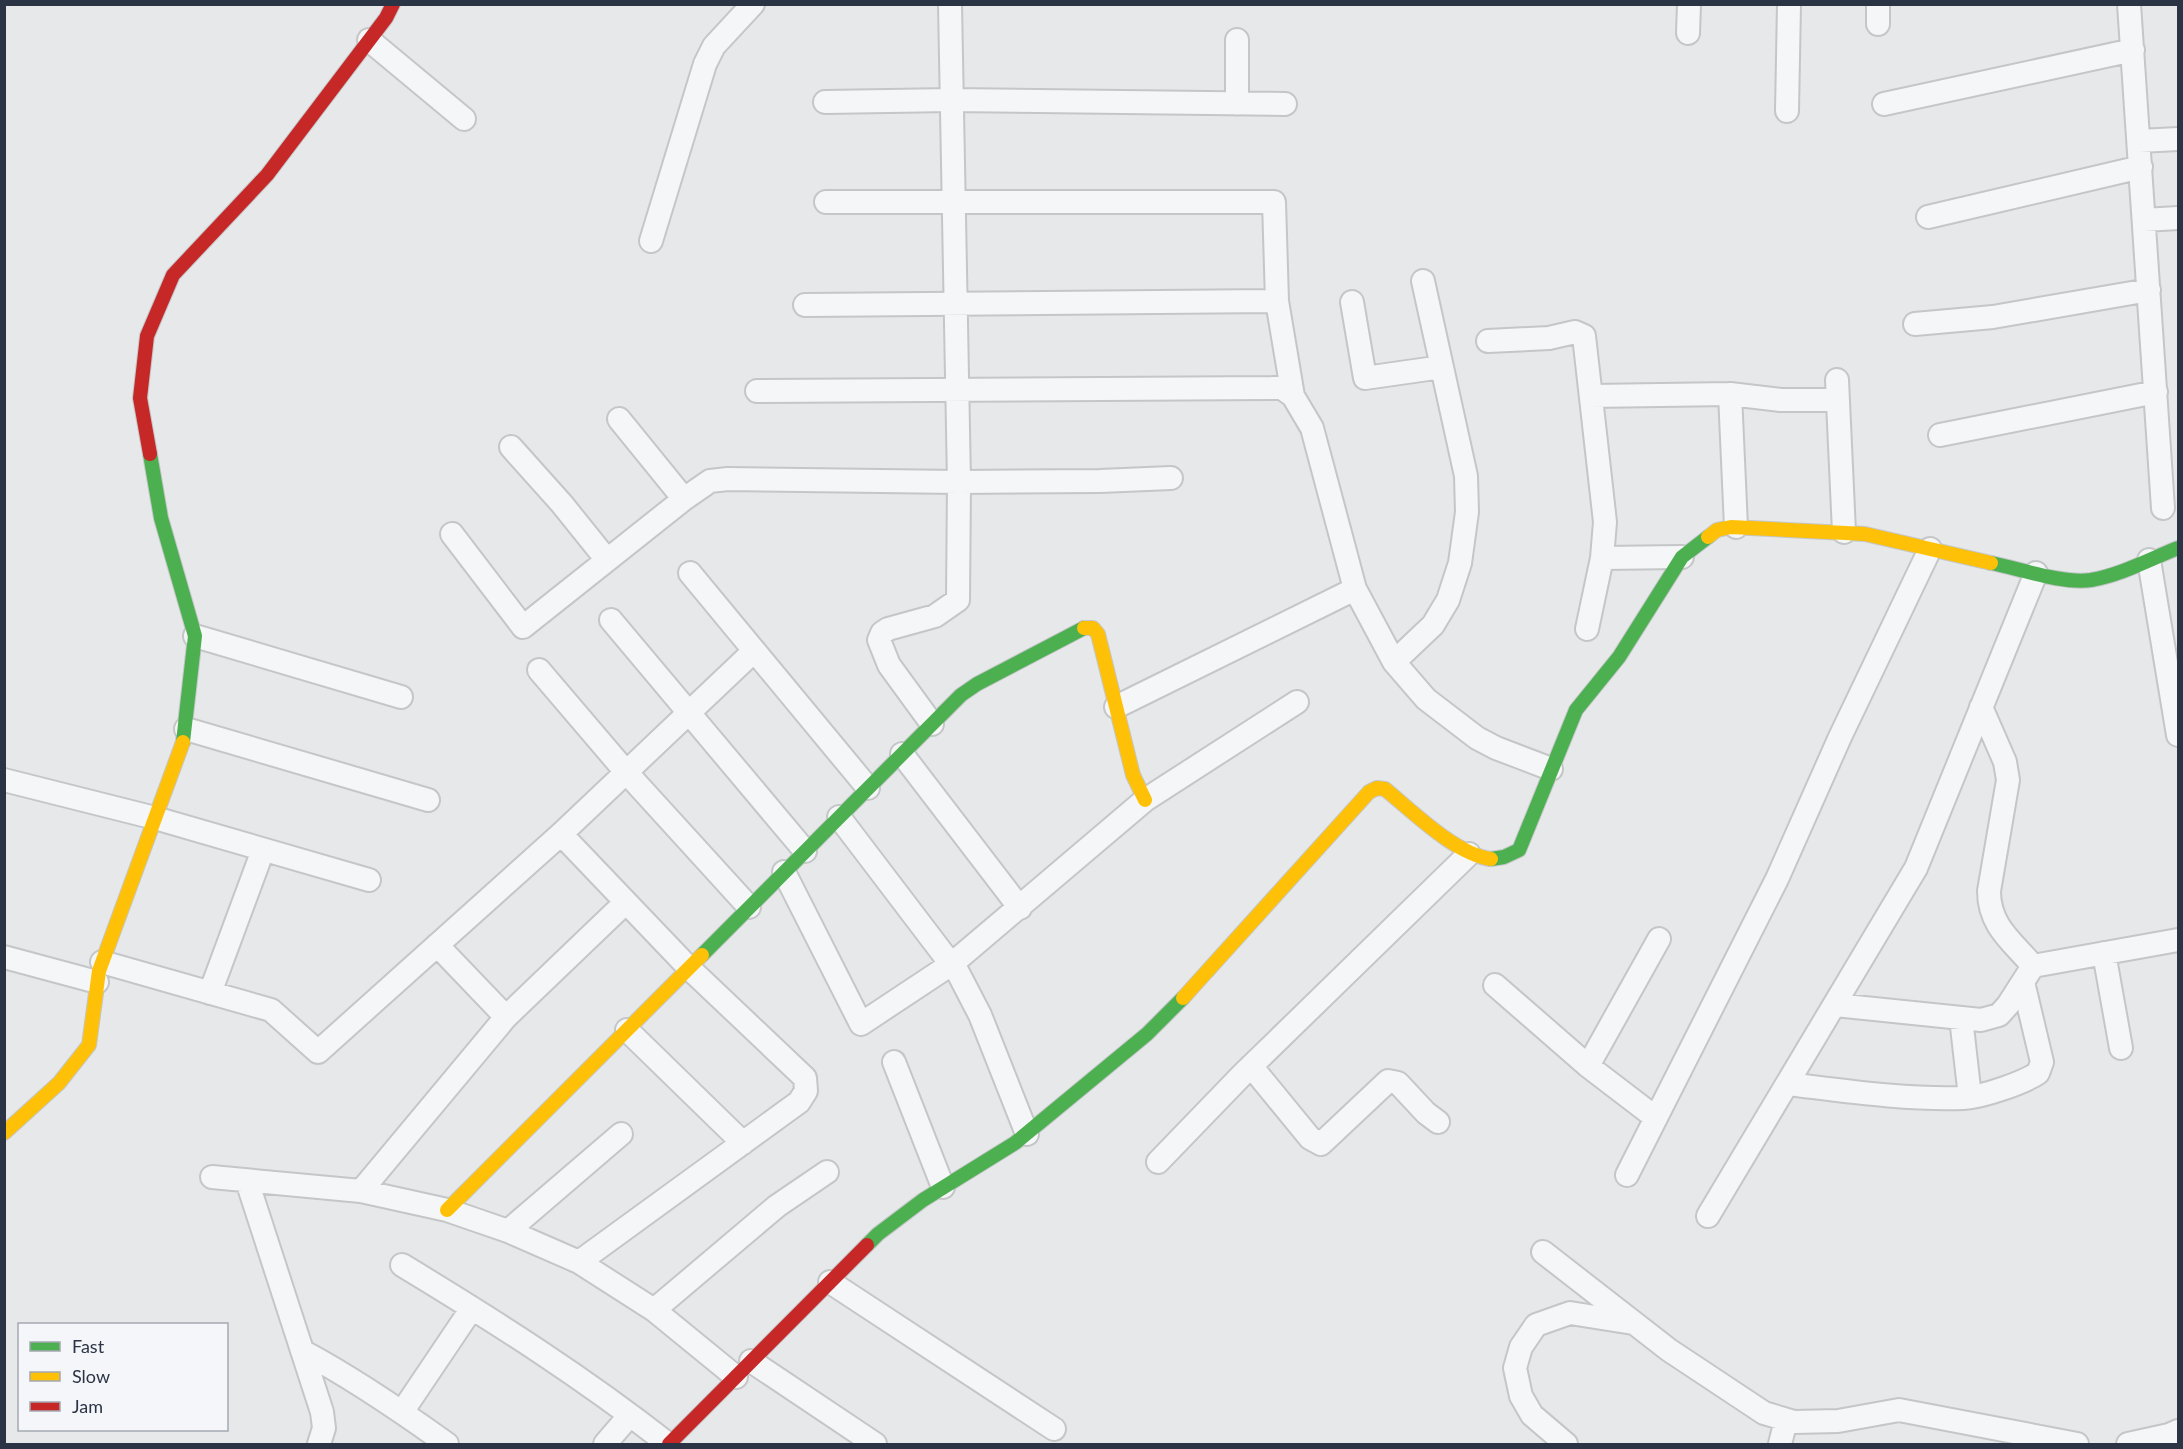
<svg xmlns="http://www.w3.org/2000/svg" width="2183" height="1449" font-family="Lato,sans-serif">
	<style>
		.lines { fill: none; stroke-linecap: round; stroke-linejoin: round }
		.street-casing { stroke: #c4c6c8; stroke-width: 26 }
		.fast-casing { stroke: #c4c6c8; stroke-width: 16 }
		.slow-casing { stroke: #c4c6c8; stroke-width: 16 }
		.jam-casing { stroke: #c4c6c8; stroke-width: 16 }
		.street { stroke: #f5f6f7; stroke-width: 22 }
		.fast { stroke: #4caf50; stroke-width: 14 }
		.slow { stroke: #ffc107; stroke-width: 14 }
		.jam { stroke: #c62828; stroke-width: 14 }
	</style>
	<rect width="100%" height="100%" fill="#e6e8ea"/>
	<g class="lines">
		<defs>
			<path id="street" d="M 1878,4 L 1878,24
				M 2129,4 L 2163,508
				M 1688,33 L 1689,4
				M 369,40 L 464,119
				M 1237,40 L 1237,104
				M 825,102 L 951,100 L 1285,104
				M 1884,104 L 2133,50
				M 1787,111 L 1789,4
				M 2139,141 L 2178,139
				M 826,202 L 1274,202 L 1277,301 L 1293,396
				M 1928,217 L 2141,167
				M 2144,220 L 2178,218
				M 651,241 L 705,64 L 714,46 L 753,4
				M 1352,302 L 1365,378 L 1442,367
				M 805,305 L 1277,301
				M 1915,324 L 1993,317 L 2149,290
				M 1488,341 L 1549,338 L 1575,332 L 1584,336 L 1605,522 L 1602,558 L 1587,629
				M 1837,380 L 1844,532
				M 757,391 L 1282,388 L 1293,396 L 1312,428 L 1355,589 L 1394,662 L 1426,699 L 1477,738 L 1496,748 L 1551,769
				M 1730,394 L 1736,527
				M 1591,396 L 1730,394 L 1781,400 L 1838,400
				M 619,419 L 684,499
				M 1940,435 L 2156,392
				M 511,447 L 562,504 L 607,560
				M 452,534 L 523,627 L 684,499 L 710,481 L 728,479 L 959,482 L 1100,481 L 1171,478
				M 1602,558 L 1682,557
				M 2149,560 L 2178,735
				M 690,573 L 868,788
				M 611,620 L 805,851
				M 195,636 L 401,697
				M 1394,662 L 1433,625 L 1448,600 L 1460,563 L 1467,512 L 1466,476 L 1423,281
				M 539,670 L 626,772 L 749,907
				M 1116,707 L 1355,589
				M 1981,707 L 2005,762 L 2008,780 L 1989,891 C 1989,926 2012,941 2033,966
				M 932,724 L 889,665 L 879,640 L 882,633 L 888,629 L 935,616 L 958,600 L 959,482 L 950,4
				M 186,729 L 428,800
				M 902,754 L 1020,908
				M 4,780 L 155,818 L 369,880
				M 839,817 L 947,959 L 953,963 L 1145,800 L 1297,702
				M 561,834 L 689,968 L 805,1078 L 806,1091 L 799,1102 L 579,1262
				M 784,872 L 861,1024 L 953,963 L 980,1015 L 1027,1134
				M 437,945 L 506,1017
				M 2104,953 L 2121,1048
				M 4,957 L 97,982
				M 102,962 L 271,1010 L 318,1052 L 561,834 L 754,651
				M 1495,985 L 1588,1066 L 1656,1118
				M 210,993 L 263,850
				M 1835,1005 L 1981,1020 L 1999,1015 L 2008,1005 L 2033,966 L 2178,940
				M 1961,1018 L 1970,1097
				M 627,1030 L 743,1143
				M 894,1062 L 943,1187
				M 1251,1066 L 1310,1138 L 1321,1144 L 1388,1081 L 1398,1083 L 1426,1113 L 1438,1122
				M 1588,1066 L 1659,939
				M 1788,1084 C 1846,1091 1905,1100 1964,1098 C 1982,1097 2023,1083 2038,1073 L 2042,1062 L 2023,982
				M 1158,1162 L 1242,1075 L 1469,854
				M 1627,1175 L 1777,879 L 1840,737 L 1930,549
				M 212,1177 L 361,1191 L 447,1210 L 508,1231 L 579,1262 L 654,1310 L 736,1377
				M 247,1181 L 322,1412 L 324,1428 L 319,1444
				M 361,1191 L 506,1017 L 626,902
				M 1708,1216 L 1916,868 L 2036,573
				M 508,1231 L 621,1134
				M 1543,1252 L 1669,1350 L 1764,1413 L 1794,1422 L 1838,1421 L 1899,1410 L 2077,1444
				M 402,1265 C 493,1320 584,1378 668,1444
				M 830,1282 L 1054,1429
				M 654,1310 L 777,1206 L 827,1172
				M 302,1351 C 353,1378 401,1411 447,1444
				M 751,1361 L 875,1444
				M 402,1412 L 472,1308
				M 605,1444 L 630,1415
				M 1566,1444 L 1532,1415 L 1521,1396 L 1515,1368 L 1521,1347 L 1536,1325 L 1570,1313 L 1633,1323
				M 1780,1444 L 1786,1420
				M 2128,1444 L 2169,1435 L 2178,1431"/>
			<path id="fast" d="M 150,454 L 161,518 L 195,636 L 183,742
				M 1991,563 C 2021,569 2062,584 2091,580 C 2121,575 2150,559 2178,548
				M 1491,859 L 1504,857 L 1519,850 L 1576,710 L 1619,657 L 1682,557 L 1708,537
				M 702,955 L 961,695 L 977,684 L 1084,628
				M 867,1245 L 878,1234 L 923,1200 L 1015,1143 L 1147,1034 L 1183,998"/>
			<path id="slow" d="M 1708,537 L 1717,530 L 1731,527 L 1865,534 L 1991,563
				M 1084,628 L 1093,628 L 1098,634 L 1133,775 L 1145,800
				M 1183,998 L 1369,792 L 1377,788 L 1385,789 C 1412,811 1456,855 1491,859
				M 4,1133 L 59,1083 L 89,1045 L 99,971 L 183,742
				M 447,1210 L 702,955"/>
			<path id="jam" d="M 150,454 L 140,398 L 147,336 L 173,275 L 267,175 L 386,18 L 393,4
				M 669,1444 L 867,1245"/>
		</defs>
		<use href="#street" class="street-casing"/>
		<use href="#fast" class="fast-casing"/>
		<use href="#slow" class="slow-casing"/>
		<use href="#jam" class="jam-casing"/>
		<use href="#street" class="street"/>
		<use href="#fast" class="fast"/>
		<use href="#slow" class="slow"/>
		<use href="#jam" class="jam"/>
	</g>
	<rect width="2183" height="1449" fill="none" stroke="#2b3445" stroke-width="12"/>
	<rect x="18" y="1323" width="210" height="108" fill="#f4f6f9" stroke="#a4a8b1" stroke-width="1.5"/>
	<rect x="30" y="1342" width="30" height="9" fill="#4caf50" stroke="#a4a8b1" stroke-width="1.5"/>
	<text x="72" y="1353" font-size="18" fill="#2b3445">Fast</text>
	<rect x="30" y="1372" width="30" height="9" fill="#ffc107" stroke="#a4a8b1" stroke-width="1.5"/>
	<text x="72" y="1383" font-size="18" fill="#2b3445">Slow</text>
	<rect x="30" y="1402" width="30" height="9" fill="#c62828" stroke="#a4a8b1" stroke-width="1.5"/>
	<text x="72" y="1413" font-size="18" fill="#2b3445">Jam</text>
</svg>
